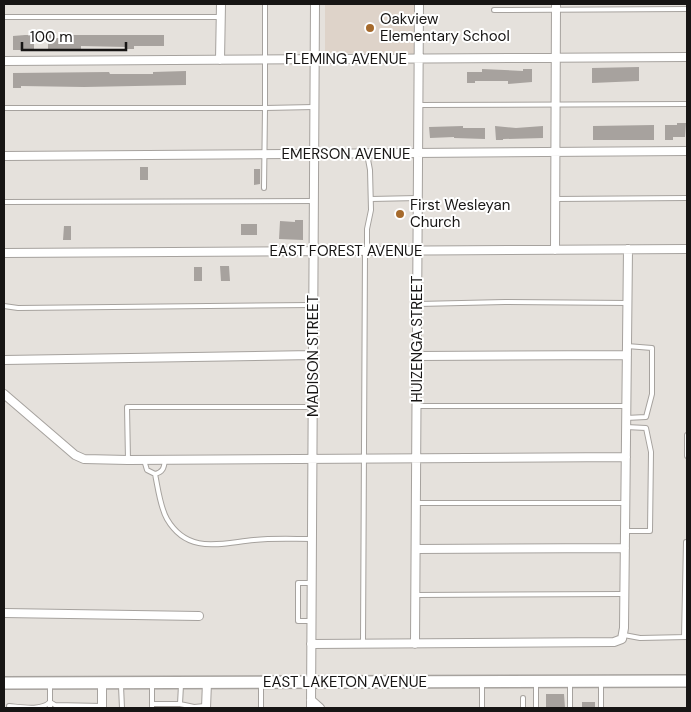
<svg xmlns="http://www.w3.org/2000/svg" width="691" height="712" font-family="'DM Sans',sans-serif">
	<style>
		.built { fill: #ded3c9 }
		.building { fill: #a7a29e }
		.lines { fill: none; stroke-linecap: round; stroke-linejoin: round }
		.service-casing { stroke: #a6a29e; stroke-width: 6 }
		.minor-casing { stroke: #a6a29e; stroke-width: 10 }
		.secondary-casing { stroke: #a6a29e; stroke-width: 14 }
		.service { stroke: #fff; stroke-width: 4 }
		.minor { stroke: #fff; stroke-width: 8 }
		.secondary { stroke: #fff; stroke-width: 11 }
		.poi-dot { fill: #a66a2c; stroke: #fff; stroke-width: 2 }
		.labels { text-anchor: middle; dominant-baseline: central; stroke-width: 4; stroke-linejoin: round; paint-order: stroke }
		.poi-label { font-size: 15px; fill: #171514; stroke: #fff; text-anchor: start }
		.street-label { font-size: 15px; fill: #171514; stroke: #fff }
	</style>
	<rect width="100%" height="100%" fill="#e5e1dc"/>
	<path class="built" d="M 325,4 L 416,4 L 415,54 L 325,53 Z"/>
	<path class="building" d="M 48,32 L 56,32 L 56,38 L 73,38 L 73,35 L 164,35 L 164,46 L 134,46 L 134,49 L 126,49 L 126,47 L 81,46 L 81,49 L 48,49 Z
		M 25,35 L 34,35 L 34,50 L 13,50 L 13,36 Z
		M 639,67 L 639,81 L 592,83 L 592,68 Z
		M 482,69 L 523,71 L 523,69 L 532,69 L 532,82 L 508,84 L 508,81 L 475,81 L 475,83 L 467,83 L 467,72 L 482,72 Z
		M 186,71 L 186,85 L 84,87 L 21,86 L 21,88 L 13,88 L 13,73 L 109,72 L 110,74 L 153,74 L 153,72 Z
		M 677,123 L 686,123 L 685,137 L 673,137 L 673,140 L 665,140 L 665,125 L 677,125 Z
		M 654,125 L 654,140 L 593,140 L 593,126 Z
		M 463,126 L 463,128 L 485,128 L 485,139 L 454,138 L 454,137 L 430,138 L 429,127 Z
		M 495,126 L 516,128 L 543,126 L 543,138 L 503,139 L 503,140 L 496,140 Z
		M 140,167 L 148,167 L 148,180 L 140,180 Z
		M 254,169 L 260,169 L 260,184 L 254,185 Z
		M 295,220 L 303,220 L 303,240 L 279,239 L 280,221 L 295,222 Z
		M 241,224 L 257,224 L 257,235 L 241,235 Z
		M 64,226 L 71,226 L 71,240 L 63,240 Z
		M 220,266 L 229,266 L 230,281 L 221,281 Z
		M 194,267 L 202,267 L 202,281 L 194,281 Z
		M 546,694 L 564,694 L 565,708 L 546,708 Z
		M 582,702 L 595,702 L 595,708 L 582,708 Z"/>
	<g class="lines">
		<defs>
			<path id="service" d="M 265,4 L 265,108 L 314,107
				M 494,10 L 687,9
				M 4,17 L 220,17
				M 418,105 L 687,104
				M 4,108 L 265,108 L 264,188
				M 371,199 L 418,198
				M 555,199 L 687,198
				M 4,202 L 314,201
				M 367,250 L 367,229 L 371,210 L 370,170 L 367,154
				M 418,304 L 505,302 L 628,303
				M 4,306 L 18,308 L 313,305
				M 417,406 L 627,406
				M 626,418 L 646,417 L 652,394 L 652,348 L 627,346
				M 687,456 L 687,435
				M 128,460 L 127,407 L 313,407
				M 144,460 L 147,470 L 155,474
				M 165,460 C 164,468 163,472 155,474 C 158,488 160,507 167,519 C 188,555 221,543 254,540 C 273,538 292,539 311,539
				M 416,503 L 626,503
				M 625,531 L 650,531 L 651,452 L 646,428 L 626,427
				M 416,595 L 623,594
				M 311,621 L 298,621 L 298,583 L 311,583
				M 624,635 L 640,638 L 687,637
				M 684,637 L 686,542
				M 363,644 L 365,251
				M 482,683 L 482,708
				M 121,686 L 122,708
				M 152,704 L 180,704 L 181,685
				M 180,704 L 194,707 L 205,706
				M 9,706 C 21,707 41,711 50,702 L 50,684
				M 50,708 L 50,702 L 55,705 L 102,706
				M 152,708 L 152,683
				M 261,708 L 261,685
				M 523,708 L 523,698
				M 536,708 L 536,683
				M 570,708 L 570,683
				M 601,708 L 601,683"/>
			<path id="minor" d="M 220,60 L 221,4
				M 4,61 L 687,57
				M 4,156 L 687,151
				M 555,250 L 556,4
				M 4,253 L 687,249
				M 417,356 L 627,355
				M 4,360 L 313,355
				M 4,394 L 75,455 L 84,459 L 128,460 L 626,457
				M 416,549 L 625,548
				M 4,613 L 199,616
				M 311,644 L 614,642 L 622,639 L 624,628 L 628,249
				M 415,644 L 419,4
				M 102,683 L 102,708
				M 311,700 L 320,708
				M 206,708 L 207,682
				M 311,708 L 315,4"/>
			<path id="secondary" d="M 4,683 L 687,681"/>
		</defs>
		<use href="#service" class="service-casing"/>
		<use href="#minor" class="minor-casing"/>
		<use href="#secondary" class="secondary-casing"/>
		<use href="#service" class="service"/>
		<use href="#minor" class="minor"/>
		<use href="#secondary" class="secondary"/>
	</g>
	<g class="poi-dot">
		<circle cx="370" cy="28" r="5"/>
		<circle cx="400" cy="214" r="5"/>
	</g>
	<g class="labels">
		<g class="poi-label">
			<text x="380" y="19">Oakview<tspan x="380" dy="17">Elementary School</tspan></text>
			<text x="410" y="205">First Wesleyan<tspan x="410" dy="17">Church</tspan></text>
		</g>
		<g class="street-label">
			<text x="346" y="59">FLEMING AVENUE</text>
			<text x="346" y="154">EMERSON AVENUE</text>
			<text x="346" y="251">EAST FOREST AVENUE</text>
			<text transform="translate(417 339) rotate(-90)">HUIZENGA STREET</text>
			<text transform="translate(313 356) rotate(-90)">MADISON STREET</text>
			<text x="345" y="682">EAST LAKETON AVENUE</text>
		</g>
	</g>
	<rect width="691" height="712" fill="none" stroke="#171514" stroke-width="10"/>
	<path d="M22 42v8h104v-8" fill="none" stroke="#171514" stroke-width="2.5"/>
	<text x="30" y="42" font-size="15" fill="#171514" stroke="#ffffff" stroke-width="4" paint-order="stroke">100 m</text>
</svg>
